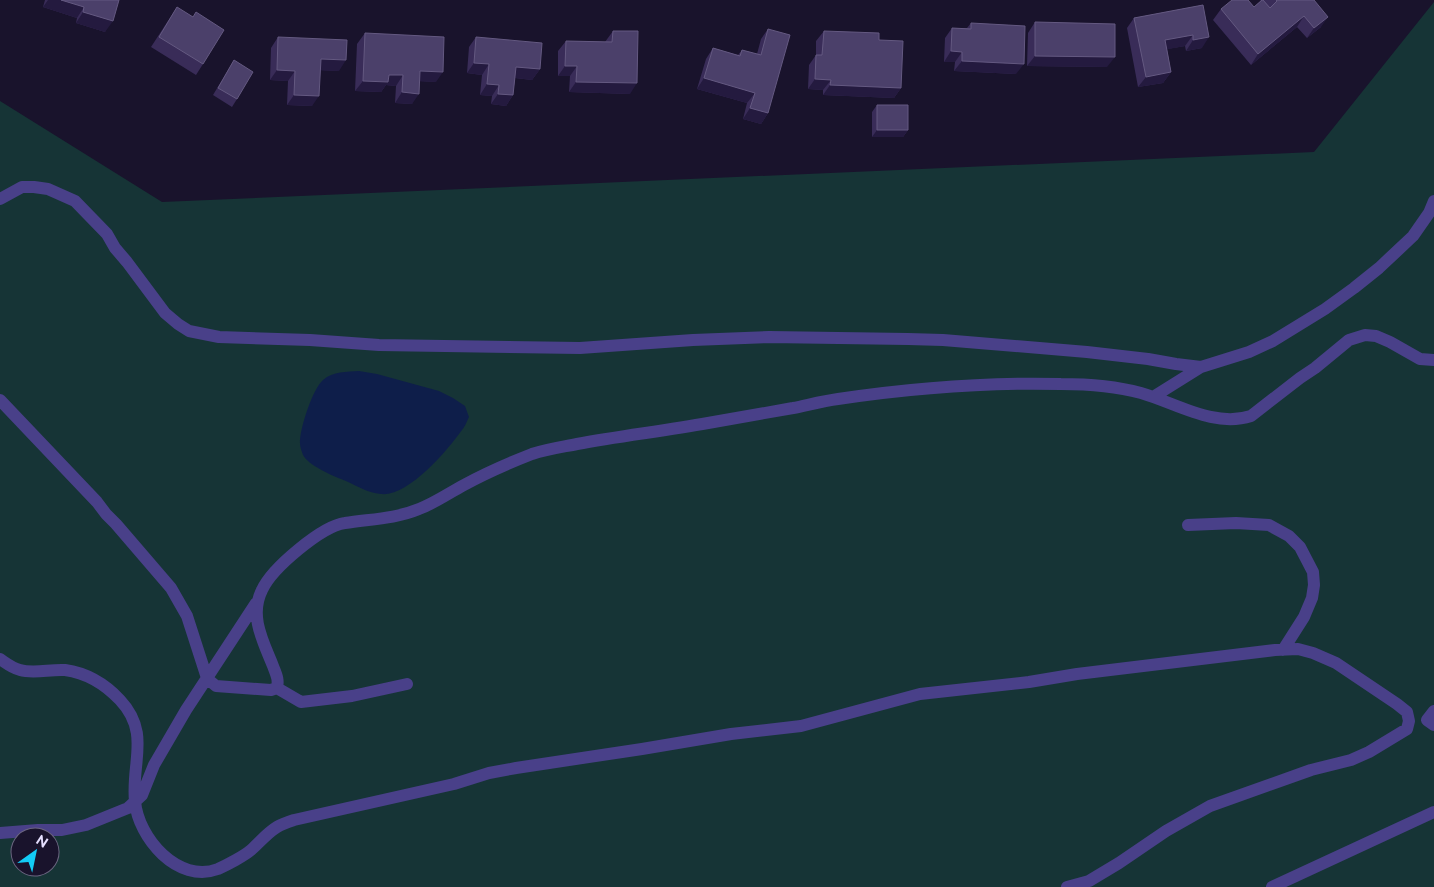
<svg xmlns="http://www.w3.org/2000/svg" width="1434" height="887" font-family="Raleway,sans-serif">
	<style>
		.green { fill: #163436; fill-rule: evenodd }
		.water { fill: #0e1e4a }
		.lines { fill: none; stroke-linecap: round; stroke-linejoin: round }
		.minor { stroke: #494089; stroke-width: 12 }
		.wall { fill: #392c58 }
		.shaded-wall { fill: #241a3f }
		.building { fill: #4b406a; stroke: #645981 }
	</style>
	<rect width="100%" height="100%" fill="#19132c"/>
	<path class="green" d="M 1434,2 L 1434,887 L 0,887 L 0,101 L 162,202 L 1314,152 ZM 20,837 L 50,837 L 50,867 L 20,867 Z"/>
	<path class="water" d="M 359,371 L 377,374 L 439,391 L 453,398 L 465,406 L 469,417 C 467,421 465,427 462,430 C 447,451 408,497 381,494 C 367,493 354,484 341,479 C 331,475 308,465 303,455 C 302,452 300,447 300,444 C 299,430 313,388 323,380 C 333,371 347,372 359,371 Z"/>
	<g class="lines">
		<path class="minor" d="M 0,199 L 22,187 L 34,187 L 48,189 L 75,201 L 107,234 L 115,248 L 127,262 L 165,313 L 178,324 L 189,331 L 219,337 L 310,340 L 379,345 L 580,348 L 693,340 L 769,337 L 908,339 L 943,340 L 1087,352 L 1148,359 L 1176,364 L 1201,367 L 1249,352 L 1273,341 L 1325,309 L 1354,288 L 1379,268 L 1413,236 L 1429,213 L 1434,201
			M 1153,397 L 1201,367
			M 0,400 L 97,502 L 106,514 L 116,524 L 171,588 L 187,616 L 206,675 L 210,681 L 216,686 L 271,690 L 277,688 C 279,679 276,674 273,666 C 263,641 249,616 262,590 C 272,568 322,526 345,523 C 370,519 395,519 419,509 C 435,503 449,493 464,485 C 486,473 509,463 532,454 C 547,449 562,447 577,444 C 620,436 664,431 708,423 C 736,418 764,413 793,408 C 808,405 823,401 838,399 C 912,388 986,382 1061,384 C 1088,384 1115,386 1141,393 C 1176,403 1214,428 1251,416 L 1300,378 L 1315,368 L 1349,340 L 1365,335 L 1376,336 L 1390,342 L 1420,359 L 1434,360
			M 1188,525 L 1236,523 L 1269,525 L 1289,536 L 1300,547 L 1313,572 L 1314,585 L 1312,598 L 1304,617 L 1283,650
			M 0,659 C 6,663 12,668 20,670 C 34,674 50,669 65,670 C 87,673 105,684 120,700 C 151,733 131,763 135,801 C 138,838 178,884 218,869 C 227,865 244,856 251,850 C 259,843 267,833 277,827 C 282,824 288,822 294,820 L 454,784 L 489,773 L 516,768 L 642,749 L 731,734 L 801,726 L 920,694 L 1029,682 L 1077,674 L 1275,650 L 1298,649 L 1313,653 L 1336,663 L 1397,704 L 1407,712 L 1409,721 L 1407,729 L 1369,752 L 1351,760 L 1311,770 L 1210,806 L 1166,831 L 1119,863 L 1089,881 L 1067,887
			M 277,688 L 301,702 L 352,696 L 407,684
			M 1434,711 L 1427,720 L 1434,725
			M 0,833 L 38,830 L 62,830 L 86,825 L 128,808 L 142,795 L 154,765 L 186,710 L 256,603
			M 1272,887 L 1434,812"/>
	</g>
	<path class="wall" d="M 45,0 L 119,0 L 105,32 L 76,23 L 77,18 L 43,7 Z
		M 1260,0 L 1314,0 L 1321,27 L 1307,38 L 1297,27 L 1251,65 L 1213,20 L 1221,9 L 1254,7 L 1261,1 Z
		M 1203,5 L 1202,48 L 1186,51 L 1185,46 L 1167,49 L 1171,72 L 1163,83 L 1138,87 L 1127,28 L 1134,18 Z
		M 177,7 L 203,64 L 196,75 L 151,47 Z
		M 1035,22 L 1107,67 L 1027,66 L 1028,33 Z
		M 971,23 L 1016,74 L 954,71 L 955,62 L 944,62 L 945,38 L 952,28 L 967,28 Z
		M 768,29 L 768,113 L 761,124 L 743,119 L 747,103 L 697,89 L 706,59 L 713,48 L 738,55 L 742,50 L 757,54 L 761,39 Z
		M 613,31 L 630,94 L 569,92 L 570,76 L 558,76 L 558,51 L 566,41 L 605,42 Z
		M 824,31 L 879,40 L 901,88 L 894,98 L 823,95 L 823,90 L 808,89 L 809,65 L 816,55 L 816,41 Z
		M 365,33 L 436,82 L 420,81 L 412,104 L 395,103 L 396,86 L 386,85 L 381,92 L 355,91 L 357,44 Z
		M 278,37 L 339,71 L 320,70 L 312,106 L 287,105 L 288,81 L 270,80 L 271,48 Z
		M 476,37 L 540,69 L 532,80 L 515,78 L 513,95 L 506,106 L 491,104 L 492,96 L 480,95 L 482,75 L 467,73 L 469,47 Z
		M 234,60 L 237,99 L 232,107 L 213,95 Z
		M 877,105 L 908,130 L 903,137 L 872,137 L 872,112 Z"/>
	<path class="shaded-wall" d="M 48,0 L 61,0 L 84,7 L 77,18 L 43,7 Z
		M 83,12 L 113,21 L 105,32 L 76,23 Z
		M 1304,16 L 1297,27 L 1251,65 L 1258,54 Z
		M 1328,17 L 1321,27 L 1307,38 L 1314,28 Z
		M 1193,35 L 1185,46 L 1158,51 L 1165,40 Z
		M 1209,37 L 1202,48 L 1186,51 L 1193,40 Z
		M 951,51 L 962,52 L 955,62 L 944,62 Z
		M 1035,56 L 1115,57 L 1107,67 L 1027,66 Z
		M 321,59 L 346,60 L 339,71 L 313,70 Z
		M 962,61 L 1024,64 L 1016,74 L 954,71 Z
		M 474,63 L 489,64 L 482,75 L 467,73 Z
		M 565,66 L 577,66 L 570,76 L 558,76 Z
		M 516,67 L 540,69 L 532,80 L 508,77 Z
		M 277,70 L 295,71 L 288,81 L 270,80 Z
		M 420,71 L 443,72 L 436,82 L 413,81 Z
		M 1171,72 L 1163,83 L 1138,87 L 1146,77 Z
		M 389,75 L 403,75 L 396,86 L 386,85 L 381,92 L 355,91 L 363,81 Z
		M 704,78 L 755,93 L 747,103 L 697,89 Z
		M 815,79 L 831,80 L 823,90 L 808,89 Z
		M 576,82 L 637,83 L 630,94 L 569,92 Z
		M 487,84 L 499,85 L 492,96 L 480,95 Z
		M 830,85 L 901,88 L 894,98 L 823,95 Z
		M 402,92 L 419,94 L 412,104 L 395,103 Z
		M 498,94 L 513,95 L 506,106 L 491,104 Z
		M 294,95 L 319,96 L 312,106 L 287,105 Z
		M 750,108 L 768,113 L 761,124 L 743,119 Z
		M 877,130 L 908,130 L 903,137 L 872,137 Z"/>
	<path class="building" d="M 61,0 L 119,0 L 113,21 L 83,12 L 84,7 Z
		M 1232,0 L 1248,0 L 1254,7 L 1262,0 L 1263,0 L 1270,8 L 1277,1 L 1276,0 L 1314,0 L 1328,17 L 1314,28 L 1304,16 L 1258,54 L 1221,9 Z
		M 1203,5 L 1209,37 L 1193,40 L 1193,35 L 1165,40 L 1171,72 L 1146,77 L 1134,18 Z
		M 177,7 L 193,17 L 196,12 L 224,30 L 203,64 L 159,37 Z
		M 1035,22 L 1115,24 L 1115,57 L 1035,56 Z
		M 971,23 L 1025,26 L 1024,64 L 962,61 L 962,52 L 951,51 L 952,28 L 971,29 Z
		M 768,29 L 790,35 L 768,113 L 750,108 L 755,93 L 704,78 L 713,48 L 740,56 L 742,50 L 761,55 Z
		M 613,31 L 638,31 L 637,83 L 576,82 L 577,66 L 565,66 L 566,41 L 612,42 Z
		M 824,31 L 879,33 L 879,40 L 903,41 L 901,88 L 830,85 L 831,80 L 815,79 L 816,55 L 822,55 Z
		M 365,33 L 444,37 L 443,72 L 420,71 L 419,94 L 402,92 L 403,75 L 389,75 L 388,82 L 363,81 Z
		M 278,37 L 347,40 L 346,60 L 321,59 L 319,96 L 294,95 L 295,71 L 277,70 Z
		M 476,37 L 542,43 L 540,69 L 516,67 L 513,95 L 498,94 L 499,85 L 487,84 L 489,64 L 474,63 Z
		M 234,60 L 253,72 L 237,99 L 218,88 Z
		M 877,105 L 908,105 L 908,130 L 877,130 Z"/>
	<g transform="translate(35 852) rotate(33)"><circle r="24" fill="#19132c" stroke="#6b6580"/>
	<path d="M0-4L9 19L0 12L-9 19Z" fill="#13ccf6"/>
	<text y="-8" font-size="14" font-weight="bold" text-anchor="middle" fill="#e5dffe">N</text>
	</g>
</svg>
